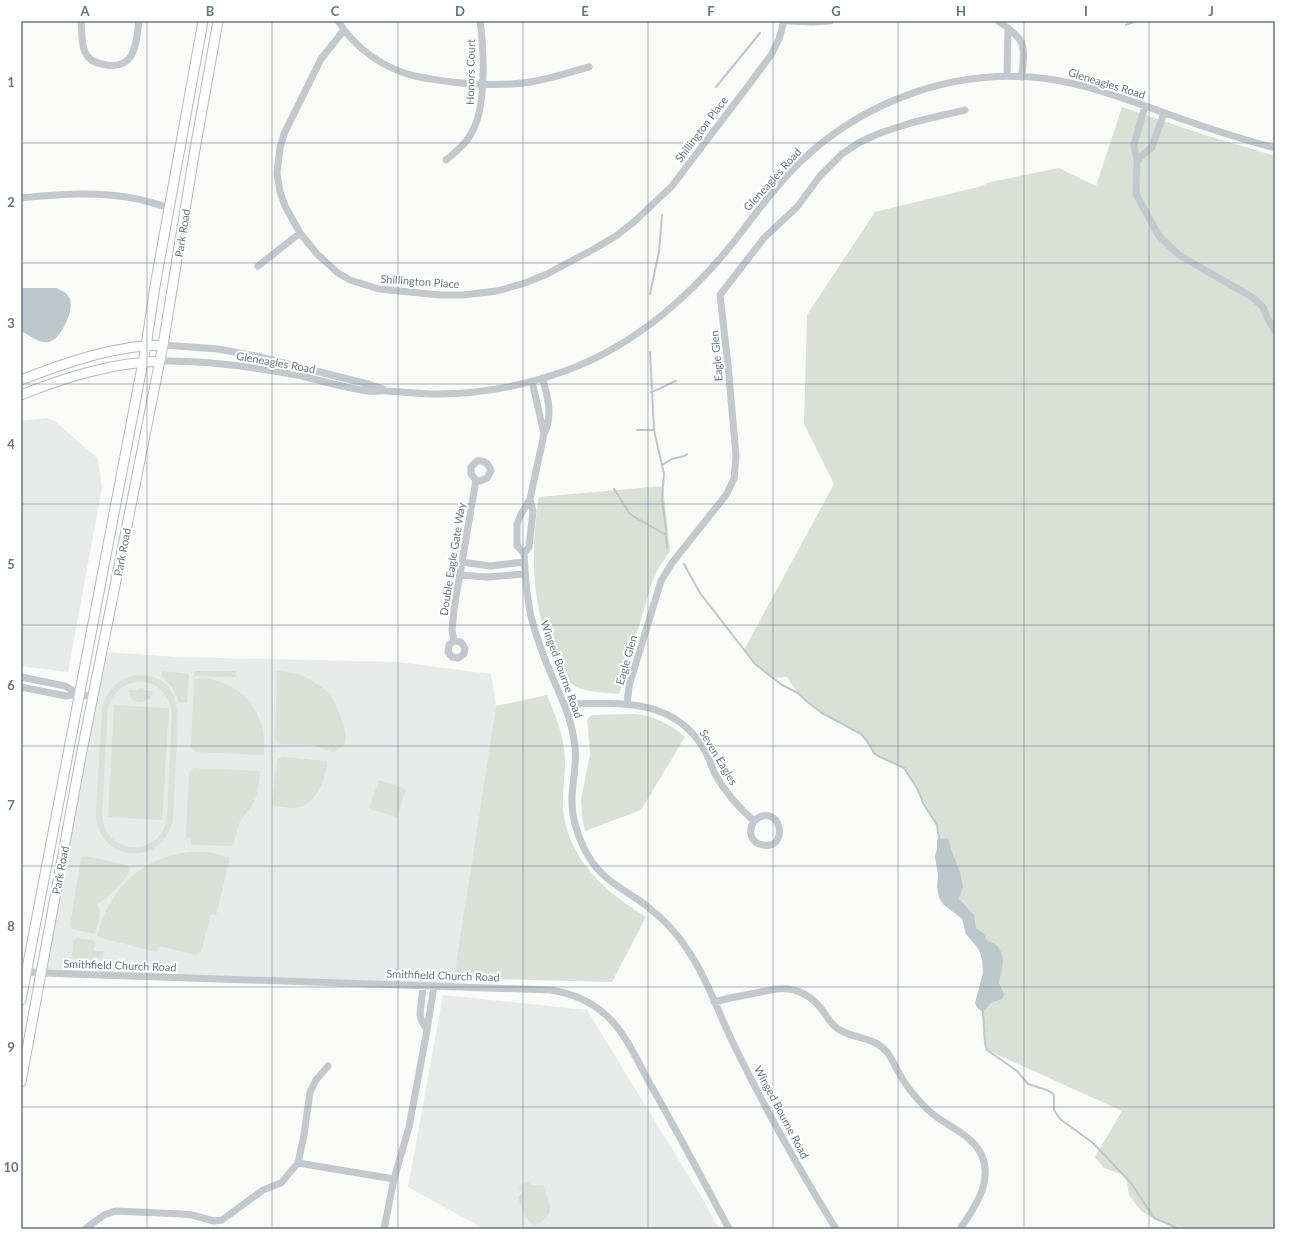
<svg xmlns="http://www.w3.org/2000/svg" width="1296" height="1250" font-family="Lato,sans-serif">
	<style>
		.built { fill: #e8e9e9 }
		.green { fill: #dadfd7; fill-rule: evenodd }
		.water { fill: #bbc7cb }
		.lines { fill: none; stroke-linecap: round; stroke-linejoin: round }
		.stream { stroke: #bbc7cb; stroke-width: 2 }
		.major-casing { stroke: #b5babe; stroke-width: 11 }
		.minor { stroke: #c3c8cc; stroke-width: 7 }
		.major { stroke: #fff; stroke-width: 9 }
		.grid { fill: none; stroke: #657683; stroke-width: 1; stroke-opacity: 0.55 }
		.labels { text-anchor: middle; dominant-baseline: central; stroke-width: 4; stroke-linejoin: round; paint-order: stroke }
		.street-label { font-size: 11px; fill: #657683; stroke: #fff }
		.neatline { fill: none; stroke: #657683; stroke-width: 1.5 }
		.grid-label { font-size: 13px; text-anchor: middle; font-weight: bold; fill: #657683 }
	</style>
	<rect width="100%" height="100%" fill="#fafaf8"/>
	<path class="built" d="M 47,418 L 56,422 L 98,459 L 102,488 L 68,672 L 21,666 L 21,421 Z
		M 104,652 L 177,657 L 398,662 L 491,674 L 496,706 L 454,985 L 44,971 Z
		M 443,995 L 587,1010 L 702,1198 L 719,1229 L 484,1229 L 408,1187 Z"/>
	<path class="green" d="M 1122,107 L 1205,135 L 1275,156 L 1275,1229 L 1187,1229 L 1155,1219 L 1141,1211 L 1129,1195 L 1127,1182 L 1124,1175 L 1104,1168 L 1095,1157 L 1122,1111 L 987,1050 L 985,1040 L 983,1012 L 978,1003 L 991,965 L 961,911 L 939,839 L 937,825 L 923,803 L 918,790 L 904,768 L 878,756 L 874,753 L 867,741 L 861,734 L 822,713 L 806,701 L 798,693 L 787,677 L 772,678 L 755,664 L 744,650 L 834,484 L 804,424 L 807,315 L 875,212 L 978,187 L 991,182 L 1059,168 L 1096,186 Z
		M 663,486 L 670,551 L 658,569 L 651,585 L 619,694 C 607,693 580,692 572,684 C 566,679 562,670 558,664 C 531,614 530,551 539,497 Z
		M 162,671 L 189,674 L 187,703 L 179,702 L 173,688 L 162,678 Z
		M 195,671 L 236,671 L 236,677 L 194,676 Z
		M 277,671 C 288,672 300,673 309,679 C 316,683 324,688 329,694 C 336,702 349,733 345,743 C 343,747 337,750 333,752 L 314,745 L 279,744 L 275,740 Z
		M 136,675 C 187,674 178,723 176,756 C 175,777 174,797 173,818 C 165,868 98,864 96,814 L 102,711 C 105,692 116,679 136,675 ZM 137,682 C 157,680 171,696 172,715 L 167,818 C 161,859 103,856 102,814 L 108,707 C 113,693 122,684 137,682 Z
		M 205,678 C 244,684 268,715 264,755 L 195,752 L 191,747 L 194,679 Z
		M 139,688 L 143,688 L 143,690 L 153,691 L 151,698 L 143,702 C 134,703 130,698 129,690 L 138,690 Z
		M 547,695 C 556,717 565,738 565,762 C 565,778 562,794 563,810 C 569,861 606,892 646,917 L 612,982 L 454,978 L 496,706 Z
		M 114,705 L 169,708 L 162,820 L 108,817 Z
		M 635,714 C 655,716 670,724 685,737 L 641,810 L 585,831 L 582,816 L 581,800 L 590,755 L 589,739 L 587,719 L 592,715 Z
		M 282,757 L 327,761 C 326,780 316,806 294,808 C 287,808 279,806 272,805 L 277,760 Z
		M 194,768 L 260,771 L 259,782 L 257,795 L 251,807 L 240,821 L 233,846 L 191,845 L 191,838 L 186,837 L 189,772 Z
		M 379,780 L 406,789 L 397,817 L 369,809 Z
		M 189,852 L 211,852 L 230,858 L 216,915 L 211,914 L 201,952 L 196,955 L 159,946 L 157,952 L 97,937 C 109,889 140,858 189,852 Z
		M 84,856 L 128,865 L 130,868 C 129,878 106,901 96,904 C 104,910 97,925 95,934 L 72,929 L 70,926 L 81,858 Z
		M 76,938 L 93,940 L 95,943 L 94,951 L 104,951 L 103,958 L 94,957 L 94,960 L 75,959 L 72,956 L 73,940 Z
		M 527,1181 L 532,1185 L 544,1186 L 550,1205 L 549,1214 L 542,1221 L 536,1225 C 524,1221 522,1207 518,1197 L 522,1193 L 519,1187 Z"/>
	<path class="water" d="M 56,288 C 62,291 67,292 70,299 C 74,311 61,339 49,342 C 40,344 30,336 23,332 L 21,333 L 21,288 Z
		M 947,838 L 949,840 L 952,852 L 960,872 L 963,887 L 959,899 L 974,915 L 976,928 L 984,934 L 986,939 C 989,942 994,943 997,946 C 1007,957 1001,971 999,983 L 1004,994 L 1003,997 L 1001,999 L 991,1003 L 983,1012 C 979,1010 977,1008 975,1003 L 983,973 L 982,959 L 979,950 L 966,934 L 962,919 L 944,905 L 939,898 L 937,887 L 938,875 L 935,856 L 937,849 L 937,839 Z"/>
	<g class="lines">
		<path class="stream" d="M 1126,25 L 1136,21
			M 716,87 L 760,33
			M 650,294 L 659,252 L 662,215
			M 650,352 L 654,430 L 664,474 L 662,500 L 666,529 L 666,535 L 667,548
			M 651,392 C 660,390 667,384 676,381
			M 637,430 L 654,430
			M 662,465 L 672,459 L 684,456 L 687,454
			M 614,489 L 630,514 L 638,519 L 666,535
			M 684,564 L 700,593 L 755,664 L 782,685 L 798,693 L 806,701 L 822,713 L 861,734 L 867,741 L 874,753 L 878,756 L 904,768 L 918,790 L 923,803 L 937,825 L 939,839
			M 983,1012 L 985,1043 L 987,1050 L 1017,1071 L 1028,1084 L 1047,1090 L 1052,1093 L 1054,1095 L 1054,1110 L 1060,1119 L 1093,1143 L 1132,1184 L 1154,1218 L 1180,1229"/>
		<defs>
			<path id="major" d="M 21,380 C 64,363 116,345 163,345
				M 21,395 C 66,377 111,363 160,361
				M 21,1000 L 146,346 L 155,286 L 203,21
				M 21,1082 L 81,756 L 163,345 L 194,155 L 218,21"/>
		</defs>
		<use href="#major" class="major-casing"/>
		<path class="minor" d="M 81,21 C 82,31 81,43 85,52 C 88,59 95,63 102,64 C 135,72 136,45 139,21
			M 338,21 C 355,48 384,69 415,76 C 427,79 439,80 452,82 C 478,85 504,86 530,82 C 551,79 570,72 589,67
			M 789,21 L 813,22 L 830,21
			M 998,21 L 1008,28
			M 344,30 L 321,59 L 284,134 L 280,148 L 277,173 L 280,192 L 285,206 L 300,233 L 317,254 L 338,273 L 350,280 L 379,289 L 440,295 L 463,295 L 497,291 L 525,283 L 547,274 L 594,249 L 616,236 L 635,221 L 672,186 L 748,86 L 771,55 L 779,39 L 784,21
			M 1007,76 L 1008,28 C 1013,32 1018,36 1021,42 C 1026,51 1022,67 1022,77
			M 1145,106 L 1134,145 L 1137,160 L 1152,147 L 1164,113
			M 446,160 C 457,151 468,142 474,128 C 486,103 484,48 480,21
			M 1137,160 L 1136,194 L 1159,236 L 1179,255 L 1252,297 L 1263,307 L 1269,321 L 1275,331
			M 21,198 C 60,194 99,191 137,199 C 148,201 159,205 170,208
			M 258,266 L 300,233
			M 163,345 L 218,349 L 256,356 L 368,384 L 383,389
			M 160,361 C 207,360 255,367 302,376 C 322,381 342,387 362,390 C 370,392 379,391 387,391 C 404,392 420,394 437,394 C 481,394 523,386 565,371 C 637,345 697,291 743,230 C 760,207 778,184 799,163 C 860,104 945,71 1031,77 C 1073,80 1111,94 1151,108 C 1192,123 1233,137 1275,148
			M 532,381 L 544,434 C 553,416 548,396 542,378
			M 530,499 L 533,511 L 529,547 L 524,553 L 517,546 L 517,524 L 521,514 L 530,499 L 544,434
			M 524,553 C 525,572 526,592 530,611 C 533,628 540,646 546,662 C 558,692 571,713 575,746 C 577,763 573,779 572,796 C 571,814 576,832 584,848 C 599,880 622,887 648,907 C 663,919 677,933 687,949 C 707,978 718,1012 733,1043 C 764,1107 799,1169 836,1229
			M 462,562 L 490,566 L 524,562
			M 459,575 L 487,577 L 525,574
			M 454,641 L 449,645 L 448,652 L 452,657 L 458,658 L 464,654 L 465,648 L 461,642 L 454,641 L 452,630 L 454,609 L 476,480 L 480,481 L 487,478 L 491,471 C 489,464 485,460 477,461 L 471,467 L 471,474 L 476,480
			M 21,677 L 65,686 L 79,694
			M 21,687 L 66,696 L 79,694 L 93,697
			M 565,704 C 618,703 673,697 704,749 C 709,757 711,766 715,774 C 725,792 739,808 754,821 C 748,831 750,843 763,845 C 791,850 780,799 754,821
			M 627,704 L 629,686 L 661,581 L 672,563 L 726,495 L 734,479 L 736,456 L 728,365 L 720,295 L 764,238 L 797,207 L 820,176 L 842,154 L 860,142 L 880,133 L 914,122 L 965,110
			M 21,971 L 41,973 L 550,990 C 571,993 591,1001 607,1016 C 626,1034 637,1060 649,1082 C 677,1131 703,1180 729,1229
			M 423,986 L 420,1015 L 421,1019 L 427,1030 L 434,986
			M 714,1002 L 730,998 L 776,989 C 795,987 811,994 823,1011 C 827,1017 831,1024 838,1029 C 855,1040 871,1035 887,1052 C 892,1058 895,1067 899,1073 C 906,1087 916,1098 927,1109 C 944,1126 972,1133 982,1156 C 993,1182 974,1209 960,1229
			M 298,1163 L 304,1135 L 310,1092 L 316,1080 L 328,1066
			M 85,1229 L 104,1215 L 115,1211 L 182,1214 L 192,1215 L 214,1221 L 222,1220 L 263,1190 L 281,1183 L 298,1163 L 394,1179
			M 384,1229 L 394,1179 L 409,1127 L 427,1030"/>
		<use href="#major" class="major"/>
	</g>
	<path class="grid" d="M 147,21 L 147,1229M 272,21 L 272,1229M 398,21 L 398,1229M 523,21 L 523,1229M 648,21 L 648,1229M 773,21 L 773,1229M 898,21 L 898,1229M 1024,21 L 1024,1229M 1149,21 L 1149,1229M 21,143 L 1275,143M 21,263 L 1275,263M 21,384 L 1275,384M 21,504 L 1275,504M 21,625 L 1275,625M 21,746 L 1275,746M 21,866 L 1275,866M 21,987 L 1275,987M 21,1107 L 1275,1107"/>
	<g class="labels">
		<g class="street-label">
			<text transform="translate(470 72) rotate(-89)">Honors Court</text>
			<text transform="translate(1107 83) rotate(17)">Gleneagles Road</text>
			<text transform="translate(701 129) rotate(-53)">Shillington Place</text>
			<text transform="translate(772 179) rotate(-48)">Gleneagles Road</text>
			<text transform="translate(182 233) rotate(-81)">Park Road</text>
			<text transform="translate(420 281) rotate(4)">Shillington Place</text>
			<text transform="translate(716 356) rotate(-95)">Eagle Glen</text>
			<text transform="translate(276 362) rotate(10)">Gleneagles Road</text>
			<text transform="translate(122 552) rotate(-79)">Park Road</text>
			<text transform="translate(452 559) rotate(-81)">Double Eagle Gate Way</text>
			<text transform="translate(626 660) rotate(-74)">Eagle Glen</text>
			<text transform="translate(562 669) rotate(70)">Winged Bourne Road</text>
			<text transform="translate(719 757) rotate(59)">Seven Eagles</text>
			<text transform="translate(60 870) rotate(-79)">Park Road</text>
			<text transform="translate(120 965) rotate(2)">Smithfield Church Road</text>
			<text transform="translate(443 975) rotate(2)">Smithfield Church Road</text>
			<text transform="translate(782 1112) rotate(62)">Winged Bourne Road</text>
		</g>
	</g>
	<rect width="1296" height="1250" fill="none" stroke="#ffffff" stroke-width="44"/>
	<rect x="22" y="22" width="1252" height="1206" class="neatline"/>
	<g class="grid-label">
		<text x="85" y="16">A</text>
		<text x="210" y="16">B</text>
		<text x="335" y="16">C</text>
		<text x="460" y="16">D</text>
		<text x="585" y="16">E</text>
		<text x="711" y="16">F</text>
		<text x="836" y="16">G</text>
		<text x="961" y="16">H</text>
		<text x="1086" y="16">I</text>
		<text x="1211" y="16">J</text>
		<text x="11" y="87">1</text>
		<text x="11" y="207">2</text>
		<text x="11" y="328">3</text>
		<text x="11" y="449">4</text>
		<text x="11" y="569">5</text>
		<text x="11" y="690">6</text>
		<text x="11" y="810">7</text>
		<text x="11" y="931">8</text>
		<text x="11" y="1052">9</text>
		<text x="11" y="1172">10</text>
	</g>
</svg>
